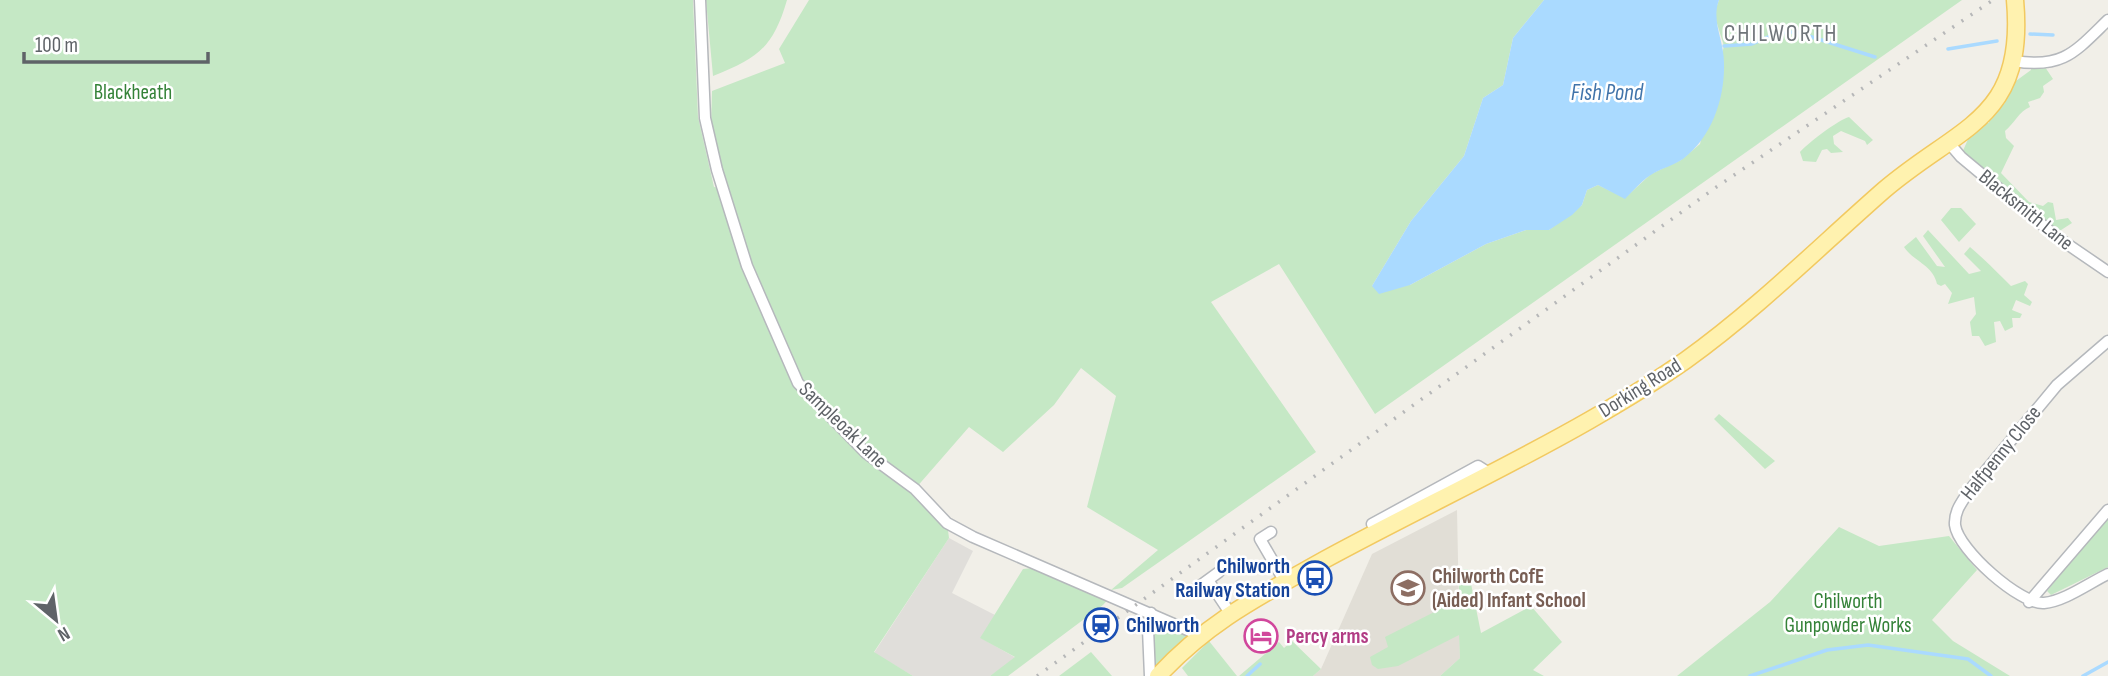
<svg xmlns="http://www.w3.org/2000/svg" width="2108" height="676" font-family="'Sofia Sans Condensed',sans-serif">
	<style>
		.industrial { fill: #e0deda }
		.education { fill: #e1ded6 }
		.green { fill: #c5e8c5 }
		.water { fill: #aadaff }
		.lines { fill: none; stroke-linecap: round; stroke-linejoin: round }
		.stream { stroke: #aadaff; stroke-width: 3.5 }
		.minor-casing { stroke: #b5b8bc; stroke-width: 13 }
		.primary-casing { stroke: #f2c960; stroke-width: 19 }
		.minor { stroke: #fff; stroke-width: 10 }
		.primary { stroke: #fff2af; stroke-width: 16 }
		.rail { stroke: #b6b7b8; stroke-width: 3.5; stroke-dasharray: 2 9; stroke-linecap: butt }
		.labels { text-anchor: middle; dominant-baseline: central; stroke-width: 5; stroke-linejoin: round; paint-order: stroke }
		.park-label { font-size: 21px; fill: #348238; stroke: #fff }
		.street-label { font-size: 21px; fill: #5f6368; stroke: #fff }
		.transit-label { font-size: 21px; font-weight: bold; fill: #164399; stroke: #fff; text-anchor: end }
		.education-label { font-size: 21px; font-weight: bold; fill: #785e54; stroke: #fff; text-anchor: start }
		.hotel-label { font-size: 21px; font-weight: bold; fill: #b23c85; stroke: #fff; text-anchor: start }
		.water-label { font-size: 23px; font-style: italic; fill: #4174aa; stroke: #fff }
		.quarter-label { font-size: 24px; letter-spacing: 2px; fill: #70757a; stroke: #fff }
	</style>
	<rect width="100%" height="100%" fill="#f1efe8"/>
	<path class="industrial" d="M 949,538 L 973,551 L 952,593 L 995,615 L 981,638 L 1016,658 L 990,676 L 913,676 L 874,653 Z"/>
	<path class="education" d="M 1457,510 L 1460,658 L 1440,676 L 1313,676 L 1321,669 L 1372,554 Z"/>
	<path class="green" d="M 0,0 L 693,0 L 698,117 L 714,187 L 726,189 L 711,125 L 712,91 L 785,63 L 779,49 L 809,0 L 1544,0 L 1513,38 L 1503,85 L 1483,98 L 1464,156 L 1411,221 L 1372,286 L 1410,285 L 1486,244 L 1526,230 L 1549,230 L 1582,205 L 1587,190 L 1598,185 L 1625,198 L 1651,174 L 1681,160 L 1700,144 L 1724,46 L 1714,14 L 1719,0 L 1962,0 L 1375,414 L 1279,264 L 1211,302 L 1316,452 L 1122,588 L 1111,590 L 1158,550 L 1087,507 L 1116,396 L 1081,368 L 1054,405 L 1003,452 L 969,427 L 915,489 L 947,523 L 949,538 L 874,652 L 913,676 L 0,676 Z
		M 706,0 L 787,0 C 773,48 758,58 713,76 Z
		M 2041,61 L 2053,79 L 2043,86 L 2044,92 L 2040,98 L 2028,102 L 2030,107 C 2019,111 2014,124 2005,131 L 2006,138 L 2014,146 L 2001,173 L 2029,202 L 2043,206 L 2048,202 L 2053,203 L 2056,220 L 2068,218 L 2072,223 L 2058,232 L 1962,153 L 1969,137 L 1984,122 L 1989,123 L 1989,117 L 2005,103 L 2003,96 L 2009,86 L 2031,70 L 2031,64 Z
		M 1849,117 L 1873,140 L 1867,145 L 1865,141 L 1841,131 L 1833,136 L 1834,144 L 1843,152 L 1831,153 L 1827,149 L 1822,150 L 1816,162 L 1803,161 L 1800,152 C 1808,143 1838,120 1849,117 Z
		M 1951,208 L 1961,208 L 1976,224 L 1959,242 L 1941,220 Z
		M 1928,230 L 1969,274 L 1981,271 L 1964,254 L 1970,247 C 1985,260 1996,271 2011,286 L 2025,281 L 2028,284 L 2024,295 L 2032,302 L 2030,306 L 2016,300 L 2012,310 L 2022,314 L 2020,318 L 2012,318 L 2013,327 L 2005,331 L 2000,321 L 1994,322 L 1996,342 L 1985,346 L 1979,336 L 1972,336 L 1970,322 L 1976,314 L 1974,297 L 1948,304 L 1952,293 L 1945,284 L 1941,286 L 1937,284 C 1933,265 1913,261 1904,247 L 1916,237 L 1937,266 L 1945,267 L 1923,236 Z
		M 1719,414 L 1775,461 L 1765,469 L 1714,419 Z
		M 2108,515 L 2108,567 L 2051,595 L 2047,591 Z
		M 1839,527 L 1879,546 L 1949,536 L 1977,570 L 1932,620 L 1953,641 L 2010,676 L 1677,676 L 1770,602 Z
		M 1042,567 L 1112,595 L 1103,605 L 1008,676 L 990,676 L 1015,657 L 980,638 L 1023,569 Z
		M 1468,569 L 1481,633 L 1531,606 L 1562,642 L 1533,670 L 1544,676 L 1440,676 L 1460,658 L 1459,635 L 1398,666 L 1378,669 L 1372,665 L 1370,657 L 1388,647 L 1385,637 L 1448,605 L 1445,595 L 1459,594 L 1459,570 Z
		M 1149,618 L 1199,635 L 1158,676 L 1147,668 Z
		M 1209,641 L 1237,676 L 1188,676 L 1182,668 Z
		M 1292,641 L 1321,669 L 1313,676 L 1239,676 L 1279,642 L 1284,648 Z
		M 1091,652 L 1112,676 L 1059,676 Z"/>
	<path class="water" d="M 1544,0 L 1719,0 C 1711,21 1724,40 1724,63 C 1725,98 1712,137 1683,159 C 1674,165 1663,168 1654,173 C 1643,179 1634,190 1625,199 L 1598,185 L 1587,190 L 1582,205 L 1572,215 L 1549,230 L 1526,230 L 1486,244 L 1410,285 L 1379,294 L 1372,286 L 1411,221 L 1464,156 L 1483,98 L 1503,85 L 1513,38 Z"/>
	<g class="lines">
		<path class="stream" d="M 2030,34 L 2053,35
			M 1724,46 L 1752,44 L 1777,33 L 1796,32 L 1875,57
			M 1948,49 L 1997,41
			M 1247,676 L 1260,664
			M 1750,676 L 1827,650 L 1868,645 L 1968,659 L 1991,676
			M 2083,676 L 2108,662"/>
		<defs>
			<path id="minor" d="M 700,0 L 705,118 L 717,170 L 747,266 L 798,383 L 866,453 L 915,489 L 947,523 L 973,537 L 1199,635
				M 2014,61 C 2063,69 2075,52 2108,20
				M 1949,143 L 1961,157 L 2057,237 L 2108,272
				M 2108,341 L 2057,385 L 1969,491 C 1962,502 1954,511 1955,525 C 1958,550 2021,605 2044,603 C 2065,601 2089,583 2108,574
				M 1372,524 L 1478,466 L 1489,473
				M 1271,532 L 1260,539 L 1285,582
				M 1219,572 L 1208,580 L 1230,613
				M 1193,591 L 1208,580
				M 2029,602 L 2108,510
				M 1150,676 L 1148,629 L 1151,613"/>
			<path id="primary" d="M 1158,676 C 1209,621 1260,596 1324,560 C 1412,512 1503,470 1590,420 C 1623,401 1655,382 1686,360 C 1757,309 1819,247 1884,190 C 1960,125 2026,120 2015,0"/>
		</defs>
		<use href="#minor" class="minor-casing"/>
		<use href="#primary" class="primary-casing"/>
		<use href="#minor" class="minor"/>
		<use href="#primary" class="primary"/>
		<path class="rail" d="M 1037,676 L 1715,188 L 1993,0"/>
	</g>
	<defs>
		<symbol id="bus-ring" viewBox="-11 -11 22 22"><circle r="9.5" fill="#fff" stroke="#1a4fb4" stroke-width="1.5"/><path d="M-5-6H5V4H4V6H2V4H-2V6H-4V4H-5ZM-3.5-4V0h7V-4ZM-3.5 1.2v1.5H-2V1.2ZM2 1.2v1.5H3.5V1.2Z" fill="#1a4fb4"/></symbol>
		<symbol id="school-ring" viewBox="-11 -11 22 22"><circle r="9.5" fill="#fff" stroke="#8d6e63" stroke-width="1.5"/><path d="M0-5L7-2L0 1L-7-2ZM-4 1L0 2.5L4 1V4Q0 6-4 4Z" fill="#8d6e63"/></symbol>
		<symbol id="station-ring" viewBox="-11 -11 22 22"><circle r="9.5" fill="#fff" stroke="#1a4fb4" stroke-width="1.5"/><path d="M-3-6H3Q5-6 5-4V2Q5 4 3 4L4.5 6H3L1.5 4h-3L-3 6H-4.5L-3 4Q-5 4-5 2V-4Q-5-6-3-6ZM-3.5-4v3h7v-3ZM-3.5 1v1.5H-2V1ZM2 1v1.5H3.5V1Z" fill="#1a4fb4"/></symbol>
		<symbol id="hotel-ring" viewBox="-11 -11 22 22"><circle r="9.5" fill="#fff" stroke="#d1479c" stroke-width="1.5"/><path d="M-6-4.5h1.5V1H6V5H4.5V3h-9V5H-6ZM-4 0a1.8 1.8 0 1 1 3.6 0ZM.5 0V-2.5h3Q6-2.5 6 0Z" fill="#d1479c"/></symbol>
	</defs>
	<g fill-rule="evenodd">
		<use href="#bus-ring" x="1296" y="559" width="38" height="38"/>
		<use href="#school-ring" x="1389" y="569" width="38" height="38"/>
		<use href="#station-ring" x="1082" y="606" width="38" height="38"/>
		<use href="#hotel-ring" x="1242" y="617" width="38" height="38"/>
	</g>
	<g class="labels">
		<g class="park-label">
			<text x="133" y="92">Blackheath</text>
			<text x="1848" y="601">Chilworth<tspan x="1848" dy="24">Gunpowder Works</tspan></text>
		</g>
		<g class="street-label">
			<text transform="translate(2026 210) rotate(39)">Blacksmith Lane</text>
			<text transform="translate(1640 388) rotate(-32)">Dorking Road</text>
			<text transform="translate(843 425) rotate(44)">Sampleoak Lane</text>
			<text transform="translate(2001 453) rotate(-51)">Halfpenny Close</text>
		</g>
		<g class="transit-label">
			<text x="1290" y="566">Chilworth<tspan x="1290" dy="24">Railway Station</tspan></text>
			<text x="1126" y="625" text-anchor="start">Chilworth</text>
		</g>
		<g class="education-label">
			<text x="1432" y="576">Chilworth CofE<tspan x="1432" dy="24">(Aided) Infant School</tspan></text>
		</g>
		<g class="hotel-label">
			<text x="1286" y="636">Percy arms</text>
		</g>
		<g class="water-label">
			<text x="1607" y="93">Fish Pond</text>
		</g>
		<g class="quarter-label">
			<text x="1781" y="33">CHILWORTH</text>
		</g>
	</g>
	<g transform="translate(56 620) rotate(151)" stroke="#ffffff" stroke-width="5" paint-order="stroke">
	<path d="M0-5L12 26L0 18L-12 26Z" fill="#5f6368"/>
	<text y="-10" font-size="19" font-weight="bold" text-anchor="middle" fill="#5f6368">N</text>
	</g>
	<path d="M24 52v10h184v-10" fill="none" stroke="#5f6368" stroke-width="3.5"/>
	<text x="35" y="52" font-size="21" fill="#5f6368" stroke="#ffffff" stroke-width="5" paint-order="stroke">100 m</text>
</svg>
